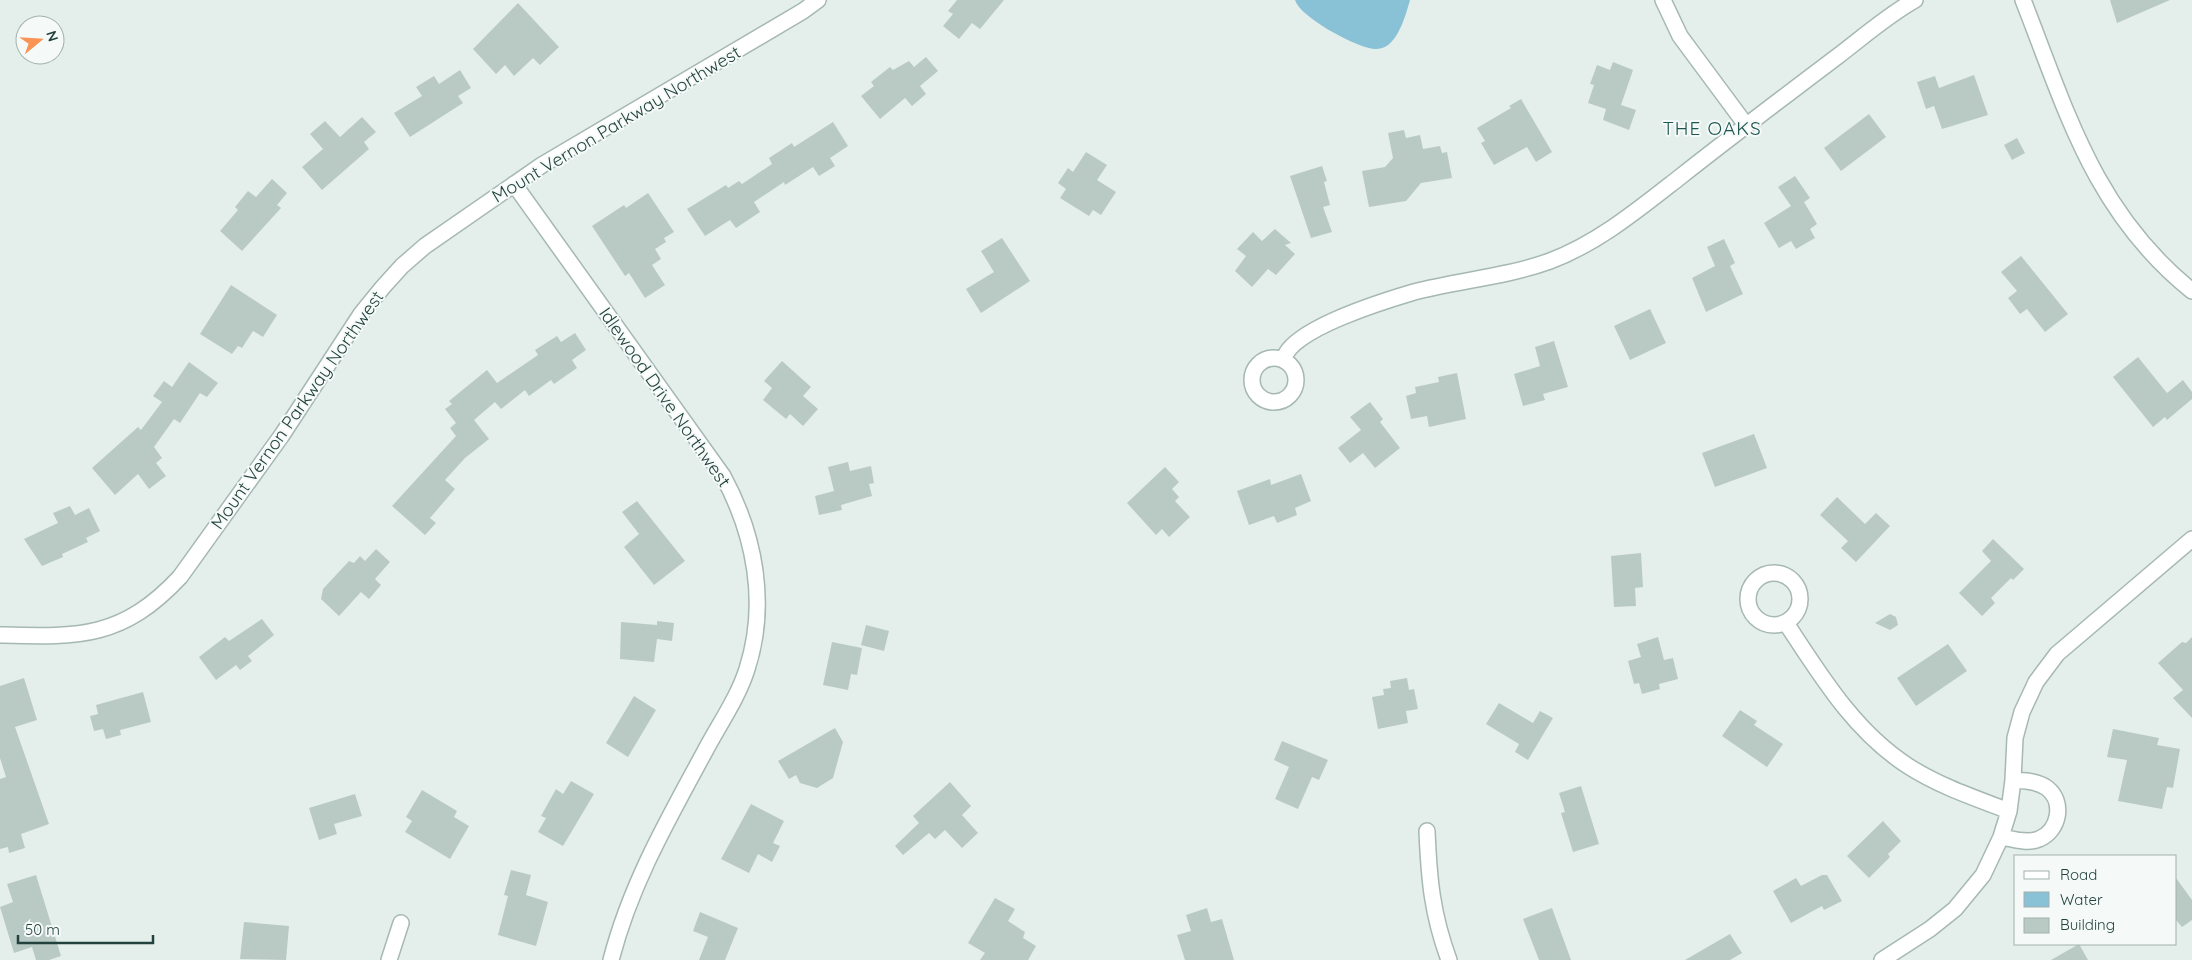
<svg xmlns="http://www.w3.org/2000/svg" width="2192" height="960" font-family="Quicksand,sans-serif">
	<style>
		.water { fill: #89c1d6 }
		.building { fill: #b9cac5 }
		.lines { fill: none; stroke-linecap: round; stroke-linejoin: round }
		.minor-casing { stroke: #a6b8b3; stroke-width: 18 }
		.tertiary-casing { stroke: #a6b8b3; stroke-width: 18 }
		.minor { stroke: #fff; stroke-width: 15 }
		.tertiary { stroke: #fff; stroke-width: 15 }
		.labels { text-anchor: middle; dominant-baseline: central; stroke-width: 4; stroke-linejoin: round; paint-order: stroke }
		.street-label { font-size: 18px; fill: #22423d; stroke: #f5faf8 }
		.neighbourhood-label { font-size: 19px; letter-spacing: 1px; fill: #1c564f; stroke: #f5faf8 }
	</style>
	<rect width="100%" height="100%" fill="#e4efeb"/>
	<path class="water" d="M 1295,0 L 1410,0 C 1406,14 1400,36 1388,45 C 1383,49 1375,50 1369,48 C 1351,44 1300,17 1295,0 Z"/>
	<path class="building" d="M 957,0 L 1004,0 L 980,29 L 972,23 L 959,39 L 943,26 L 953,14 L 948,11 Z
		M 2110,0 L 2170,0 L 2117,23 Z
		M 518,3 L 559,47 L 540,65 L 533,58 L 514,76 L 505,65 L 496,74 L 473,49 Z
		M 926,57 L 938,71 L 920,86 L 926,94 L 912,106 L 905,98 L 880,119 L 861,96 L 874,86 L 871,82 L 890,67 L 893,70 L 909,61 L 914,67 Z
		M 1613,62 L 1633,70 L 1621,105 L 1636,110 L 1629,130 L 1603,120 L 1606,109 L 1588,103 L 1594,85 L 1590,84 L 1597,65 L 1610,70 Z
		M 460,70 L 471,88 L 458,96 L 463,103 L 410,137 L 394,113 L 422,96 L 416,87 L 434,76 L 439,84 Z
		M 1974,75 L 1988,115 L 1942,129 L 1934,106 L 1926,109 L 1917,82 L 1935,76 L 1939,88 Z
		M 1521,99 L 1552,152 L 1536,162 L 1527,147 L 1494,165 L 1481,143 L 1485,141 L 1477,128 L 1511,108 L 1509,106 Z
		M 1869,114 L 1886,137 L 1841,171 L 1824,148 Z
		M 362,117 L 376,132 L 364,142 L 369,149 L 322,190 L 302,167 L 323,149 L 310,134 L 325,121 L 340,137 Z
		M 833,122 L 848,146 L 830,158 L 835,166 L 819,176 L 813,167 L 785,185 L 784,182 L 754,202 L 760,212 L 736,228 L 730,220 L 705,236 L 687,209 L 726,185 L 728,188 L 739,181 L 742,184 L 772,164 L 769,158 L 792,143 L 794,147 Z
		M 1404,130 L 1406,138 L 1420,135 L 1423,149 L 1440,146 L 1442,153 L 1447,152 L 1452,178 L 1421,183 L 1406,201 L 1369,207 L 1362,171 L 1385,167 L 1393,158 L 1388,133 Z
		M 2017,138 L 2025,153 L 2012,160 L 2004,145 Z
		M 1086,152 L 1107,165 L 1097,180 L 1116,192 L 1101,215 L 1093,210 L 1089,216 L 1060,198 L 1066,189 L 1058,183 L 1068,168 L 1073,172 Z
		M 1322,166 L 1327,181 L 1324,182 L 1330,205 L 1323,207 L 1332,232 L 1311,238 L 1290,176 Z
		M 1795,176 L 1810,198 L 1804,202 L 1817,224 L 1810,229 L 1815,238 L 1796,249 L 1791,241 L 1779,248 L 1764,223 L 1791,206 L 1778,187 Z
		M 272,179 L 287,193 L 277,205 L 281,208 L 242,251 L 220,231 L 238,210 L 235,207 L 248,191 L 256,197 Z
		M 648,193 L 674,232 L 664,238 L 666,242 L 655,249 L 661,259 L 652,265 L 665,285 L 645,298 L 629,273 L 625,276 L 592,226 L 624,205 L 626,208 Z
		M 1275,229 L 1291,243 L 1285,245 L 1295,254 L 1276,275 L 1268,269 L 1252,287 L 1235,271 L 1246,256 L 1237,249 L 1253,232 L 1262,241 Z
		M 1002,238 L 1030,281 L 981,313 L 966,289 L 994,272 L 981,251 Z
		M 1724,239 L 1735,263 L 1730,266 L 1743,294 L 1706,312 L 1692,278 L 1715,266 L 1707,247 Z
		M 2021,256 L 2068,314 L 2045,332 L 2027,309 L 2020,314 L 2008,298 L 2017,291 L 2001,272 Z
		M 231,285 L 277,315 L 263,337 L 253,331 L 242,348 L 238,346 L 232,354 L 200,334 Z
		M 1650,309 L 1666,343 L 1630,360 L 1614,326 Z
		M 575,333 L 586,350 L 572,360 L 577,368 L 554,384 L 551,380 L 529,396 L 525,390 L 501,409 L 495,402 L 474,420 L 489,439 L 465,458 L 445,480 L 455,489 L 430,518 L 436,523 L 425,535 L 392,506 L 456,436 L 450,428 L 456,423 L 445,409 L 452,404 L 449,401 L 487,370 L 497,383 L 538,355 L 535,350 L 557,336 L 561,342 Z
		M 1554,341 L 1568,387 L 1543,394 L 1545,400 L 1523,406 L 1514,374 L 1540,366 L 1535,347 Z
		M 2138,357 L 2167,393 L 2183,380 L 2192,392 L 2192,399 L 2167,420 L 2165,417 L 2153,427 L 2113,377 Z
		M 782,361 L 811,387 L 803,396 L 818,409 L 803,426 L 790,414 L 786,419 L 763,400 L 772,388 L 764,381 Z
		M 189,362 L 218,383 L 207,397 L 200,393 L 180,423 L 174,419 L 154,447 L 162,458 L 156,463 L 166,476 L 149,489 L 138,474 L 115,495 L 92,468 L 138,427 L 141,430 L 162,402 L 153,396 L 164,381 L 172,387 Z
		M 1457,373 L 1466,419 L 1429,427 L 1427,416 L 1411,419 L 1406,396 L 1416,393 L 1415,387 L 1439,382 L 1438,377 Z
		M 1370,402 L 1383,419 L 1380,422 L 1400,448 L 1375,468 L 1363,453 L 1350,463 L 1338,448 L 1361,430 L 1350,417 Z
		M 1754,434 L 1767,468 L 1715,487 L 1702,453 Z
		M 848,462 L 850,471 L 871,466 L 874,483 L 869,484 L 872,496 L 841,505 L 842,510 L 819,515 L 815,496 L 834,491 L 828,467 Z
		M 1165,467 L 1179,482 L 1172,489 L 1179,497 L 1175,501 L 1190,517 L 1169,537 L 1162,529 L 1156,535 L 1127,503 Z
		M 1301,474 L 1311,501 L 1295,508 L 1297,515 L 1277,523 L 1274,516 L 1249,525 L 1237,491 L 1270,479 L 1271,485 Z
		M 1837,497 L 1865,524 L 1876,513 L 1890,526 L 1856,562 L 1841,548 L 1848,541 L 1820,515 Z
		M 637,501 L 685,561 L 654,585 L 624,547 L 639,534 L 622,512 Z
		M 70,506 L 75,515 L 89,508 L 100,531 L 86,538 L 88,542 L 62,554 L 63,557 L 42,566 L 24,539 L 58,523 L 53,513 Z
		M 1993,539 L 2024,569 L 2013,580 L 2011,578 L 1991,598 L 1995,603 L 1982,616 L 1959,593 L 1991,561 L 1982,551 Z
		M 376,549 L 390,562 L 375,579 L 381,585 L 369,599 L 361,592 L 339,616 L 321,599 L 323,589 L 349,561 L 354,563 L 360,556 L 365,561 Z
		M 1641,553 L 1643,587 L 1635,588 L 1636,606 L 1614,607 L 1611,556 Z
		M 1890,614 L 1896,617 L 1898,625 L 1890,630 L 1875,623 Z
		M 262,619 L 274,635 L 248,656 L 252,661 L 240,670 L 236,665 L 216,680 L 199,657 L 225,637 L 229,641 Z
		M 657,621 L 674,623 L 672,641 L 657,639 L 654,662 L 620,659 L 621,622 L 657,625 Z
		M 866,625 L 889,631 L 884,651 L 861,645 Z
		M 1658,637 L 1664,660 L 1673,658 L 1678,679 L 1659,684 L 1660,689 L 1642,694 L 1639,683 L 1634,684 L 1628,661 L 1641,657 L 1637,644 Z
		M 2192,637 L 2192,718 L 2173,698 L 2183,690 L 2158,663 L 2182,642 L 2186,643 Z
		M 832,642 L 862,648 L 857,675 L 851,674 L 848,690 L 823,685 Z
		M 1948,644 L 1967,671 L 1916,706 L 1897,678 Z
		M 24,678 L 37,720 L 15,727 L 49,824 L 21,834 L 25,848 L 9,853 L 8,847 L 0,849 L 0,779 L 6,777 L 0,758 L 0,686 Z
		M 1407,678 L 1409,690 L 1414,689 L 1418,709 L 1406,711 L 1408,723 L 1378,729 L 1372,697 L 1384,695 L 1383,689 L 1391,688 L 1390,681 Z
		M 143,692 L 151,722 L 120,730 L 121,735 L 106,739 L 103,729 L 94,731 L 90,716 L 98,714 L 96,705 Z
		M 634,696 L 656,710 L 628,757 L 606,743 Z
		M 1499,703 L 1533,723 L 1540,711 L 1553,718 L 1528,760 L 1515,752 L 1519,744 L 1486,724 Z
		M 1740,710 L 1757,721 L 1754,725 L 1783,744 L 1767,767 L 1722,736 Z
		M 835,728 L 843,742 L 833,778 L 817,788 L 800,783 L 796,775 L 789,779 L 778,761 Z
		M 2113,729 L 2159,738 L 2157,745 L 2180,749 L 2173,788 L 2167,787 L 2162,809 L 2118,801 L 2127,760 L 2107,757 Z
		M 1282,741 L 1328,760 L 1319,780 L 1312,777 L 1298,809 L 1275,799 L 1289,767 L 1274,760 Z
		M 571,781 L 594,794 L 563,846 L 538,832 L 546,818 L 541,816 L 556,789 L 563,794 Z
		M 950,782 L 971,806 L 962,815 L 978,833 L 962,848 L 945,830 L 935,839 L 929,833 L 903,855 L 895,846 L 919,823 L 913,816 Z
		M 1581,786 L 1599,844 L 1573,852 L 1561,813 L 1565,812 L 1559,793 Z
		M 422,790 L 457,811 L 454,817 L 469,826 L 450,859 L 405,832 L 412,821 L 406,817 Z
		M 355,794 L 362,816 L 334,824 L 337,834 L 319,840 L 309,808 Z
		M 751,804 L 784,821 L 773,843 L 780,846 L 772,862 L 758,854 L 749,873 L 721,859 Z
		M 1883,821 L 1901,841 L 1888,854 L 1890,857 L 1869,878 L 1847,856 Z
		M 511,870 L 531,875 L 526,895 L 548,902 L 536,946 L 498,935 L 508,896 L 504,895 Z
		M 36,875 L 61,956 L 49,960 L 36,960 L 32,947 L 14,953 L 0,907 L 13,902 L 7,884 Z
		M 1822,875 L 1827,875 L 1842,901 L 1824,910 L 1822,906 L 1791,923 L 1773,891 L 1796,878 L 1801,886 Z
		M 2176,878 L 2192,900 L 2192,920 L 2182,927 L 2176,920 Z
		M 995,898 L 1015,909 L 1008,921 L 1025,932 L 1023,938 L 1036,946 L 1028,960 L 980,960 L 985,953 L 968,943 Z
		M 1207,908 L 1211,922 L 1222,919 L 1234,960 L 1185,960 L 1177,935 L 1191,931 L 1186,915 Z
		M 1552,908 L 1571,960 L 1539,960 L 1523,919 Z
		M 700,912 L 738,928 L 725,960 L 699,960 L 708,937 L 693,931 Z
		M 244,922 L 289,926 L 286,960 L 240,959 Z
		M 1730,934 L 1742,953 L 1730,960 L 1685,960 Z
		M 2079,944 L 2088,960 L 2051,960 Z"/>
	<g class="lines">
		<defs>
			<path id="minor" d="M 1663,0 L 1680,36 L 1746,125
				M 514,184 L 723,476 C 755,535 768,604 747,669 C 738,698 718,726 704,753 C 667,821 630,886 611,960
				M1252 380a22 22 0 1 1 44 0a22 22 0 1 1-44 0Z
				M 1284,360 C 1287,330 1387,300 1414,292 C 1459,280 1506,277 1550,261 C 1598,243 1639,209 1680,177 C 1732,136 1785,96 1838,56 C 1863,37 1888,15 1915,0
				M1748 599a26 26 0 1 1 52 0a26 26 0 1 1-52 0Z
				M 1786,623 C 1821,676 1854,731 1908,766 C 1939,786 1975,798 2009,811
				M 0,635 C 79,637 122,639 180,577 L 282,435 L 361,314 L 383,287 L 402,266 L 425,246 L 542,165 L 803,11 L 818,0
				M 1427,831 C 1429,879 1432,914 1449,960
				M 2001,837 C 2012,839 2028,844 2039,839 C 2059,831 2065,802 2047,788 C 2037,781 2025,781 2013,780
				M 389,960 L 401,923
				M 1882,960 L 1930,929 L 1955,909 L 1983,875 L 2001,837 L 2009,811 L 2013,780 L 2015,738 L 2022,712 L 2036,682 L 2057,654 L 2192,539"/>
			<path id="tertiary" d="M 2023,0 C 2067,112 2094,212 2192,291"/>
		</defs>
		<use href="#minor" class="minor-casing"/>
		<use href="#tertiary" class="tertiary-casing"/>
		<use href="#minor" class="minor"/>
		<use href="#tertiary" class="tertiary"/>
	</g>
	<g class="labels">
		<g class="street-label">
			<text transform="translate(616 124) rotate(-31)">Mount Vernon Parkway Northwest</text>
			<text transform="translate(665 397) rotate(55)">Idlewood Drive Northwest</text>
			<text transform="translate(297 410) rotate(-55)">Mount Vernon Parkway Northwest</text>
		</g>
		<g class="neighbourhood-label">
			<text x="1712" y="128">THE OAKS</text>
		</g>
	</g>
	<rect x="2014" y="855" width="162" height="90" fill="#f5faf8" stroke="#a1b0ad"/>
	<rect x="2024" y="871" width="25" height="8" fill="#ffffff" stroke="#a1b0ad"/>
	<text x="2060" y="880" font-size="15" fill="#22423d">Road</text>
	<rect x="2024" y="892" width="25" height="15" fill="#89c1d6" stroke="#a1b0ad"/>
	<text x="2060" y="905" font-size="15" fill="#22423d">Water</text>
	<rect x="2024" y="918" width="25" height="15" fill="#b9cac5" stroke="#a1b0ad"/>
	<text x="2060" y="930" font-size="15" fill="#22423d">Building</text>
	<g transform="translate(40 40) rotate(72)"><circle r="24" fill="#f5faf8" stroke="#a1b0ad"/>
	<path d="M0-4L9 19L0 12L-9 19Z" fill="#fa9356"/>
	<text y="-8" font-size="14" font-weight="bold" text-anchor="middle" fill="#22423d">N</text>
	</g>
	<path d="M18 935v8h135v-8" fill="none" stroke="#22423d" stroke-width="2.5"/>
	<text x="25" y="935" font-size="15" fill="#22423d" stroke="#f5faf8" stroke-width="4" paint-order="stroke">50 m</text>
</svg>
